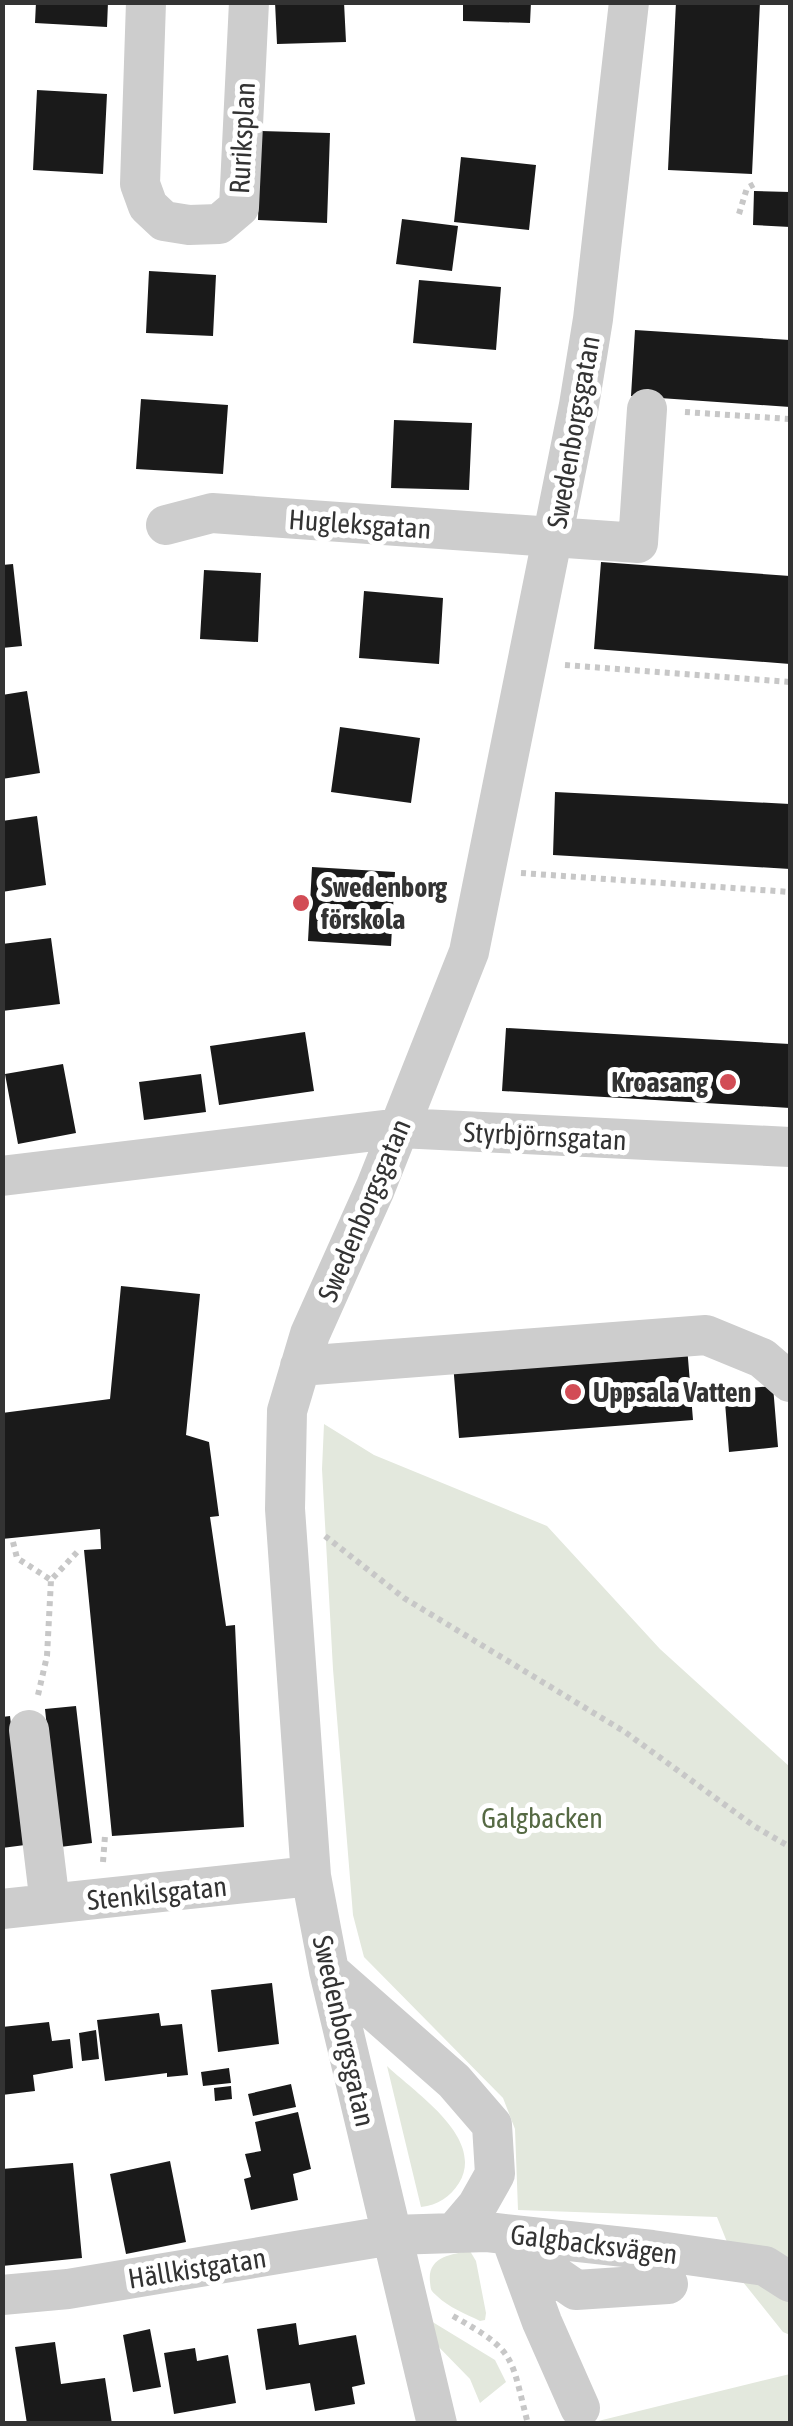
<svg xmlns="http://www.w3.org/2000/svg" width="793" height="2426" font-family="'Asap Condensed',sans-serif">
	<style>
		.green { fill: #e3e8dd }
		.building { fill: #1a1a1a }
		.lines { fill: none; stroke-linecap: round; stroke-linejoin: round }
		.path { stroke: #c7c7c7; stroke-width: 6; stroke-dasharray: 5 5; stroke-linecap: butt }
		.minor { stroke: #cdcdcd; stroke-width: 40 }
		.poi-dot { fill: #d24c55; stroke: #fff; stroke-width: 4 }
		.labels { text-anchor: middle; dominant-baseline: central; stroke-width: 10; stroke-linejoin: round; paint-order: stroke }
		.street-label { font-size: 28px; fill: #333; stroke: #fff }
		.poi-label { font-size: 28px; font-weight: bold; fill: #333; stroke: #fff; text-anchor: start }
		.park-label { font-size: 28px; fill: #566a44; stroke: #fff }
	</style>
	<rect width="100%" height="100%" fill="#fff"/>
	<path class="green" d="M 324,1424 L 374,1455 L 547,1526 L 660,1649 L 790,1767 L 790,2335 L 783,2332 L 743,2282 L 717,2217 L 518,2210 L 515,2129 L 503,2098 L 364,1957 L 353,1915 L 333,1669 L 322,1469 Z
		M 387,2066 C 415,2093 486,2138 459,2183 C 450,2197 438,2205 421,2207 Z
		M 470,2251 L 476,2261 L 486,2313 L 485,2320 L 480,2321 C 466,2314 448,2307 437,2296 C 430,2290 431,2290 430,2282 C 427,2257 451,2254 470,2251 Z
		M 426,2318 L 495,2360 L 506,2382 L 480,2403 L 470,2379 L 430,2338 Z
		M 790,2374 L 790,2423 L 590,2423 Z"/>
	<path class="building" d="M 36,2 L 108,2 L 107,27 L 35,23 Z
		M 275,2 L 344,2 L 346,42 L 277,44 Z
		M 463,2 L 531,2 L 530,23 L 463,21 Z
		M 676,2 L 760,2 L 752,174 L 668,170 Z
		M 37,90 L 107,94 L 103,174 L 33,170 Z
		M 261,131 L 330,133 L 327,223 L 258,220 Z
		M 461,157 L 536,165 L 529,230 L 454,222 Z
		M 754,191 L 790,192 L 790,227 L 753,225 Z
		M 402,219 L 458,226 L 452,271 L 396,264 Z
		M 149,271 L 216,275 L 213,336 L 146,333 Z
		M 419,280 L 501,287 L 496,350 L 413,343 Z
		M 635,330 L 790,340 L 790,407 L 631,396 Z
		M 141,399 L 228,405 L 223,474 L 136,469 Z
		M 394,420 L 472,423 L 469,490 L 391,488 Z
		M 601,562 L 790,576 L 790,664 L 594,649 Z
		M 13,564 L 22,646 L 2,648 L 2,565 Z
		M 204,570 L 261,573 L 258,642 L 200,639 Z
		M 364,591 L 443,598 L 439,664 L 359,658 Z
		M 27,691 L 40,773 L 2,779 L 2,695 Z
		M 340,727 L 420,738 L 411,803 L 331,792 Z
		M 555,792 L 790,804 L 790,869 L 553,855 Z
		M 37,816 L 46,885 L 2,892 L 2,821 Z
		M 312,867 L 395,872 L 391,946 L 308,941 Z
		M 51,938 L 60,1004 L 2,1011 L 2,944 Z
		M 506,1028 L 790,1044 L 790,1108 L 502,1091 Z
		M 305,1032 L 314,1091 L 219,1105 L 210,1046 Z
		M 63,1064 L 76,1133 L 18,1144 L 5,1074 Z
		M 201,1074 L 206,1112 L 144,1120 L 139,1082 Z
		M 121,1286 L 200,1294 L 186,1435 L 209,1442 L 219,1516 L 210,1517 L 226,1626 L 235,1625 L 244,1827 L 112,1836 L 84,1550 L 101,1549 L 100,1529 L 2,1539 L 2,1413 L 110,1399 Z
		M 687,1346 L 693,1420 L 459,1438 L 453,1363 Z
		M 773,1386 L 778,1447 L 729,1452 L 724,1390 Z
		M 76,1706 L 92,1843 L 60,1847 L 45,1709 Z
		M 10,1716 L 25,1845 L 2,1848 L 2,1717 Z
		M 272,1983 L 279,2044 L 218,2052 L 211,1990 Z
		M 159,2013 L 161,2026 L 182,2024 L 188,2075 L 167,2077 L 167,2073 L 105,2081 L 97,2020 Z
		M 49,2022 L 52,2041 L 70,2039 L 73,2068 L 33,2075 L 35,2091 L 2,2095 L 2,2027 Z
		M 96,2030 L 99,2059 L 82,2061 L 79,2033 Z
		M 229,2068 L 231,2083 L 203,2086 L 201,2072 Z
		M 291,2084 L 296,2107 L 253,2116 L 248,2094 Z
		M 231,2086 L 232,2099 L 215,2101 L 214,2088 Z
		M 298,2112 L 311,2169 L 293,2174 L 298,2200 L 251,2210 L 244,2179 L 251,2177 L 245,2154 L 261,2151 L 255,2122 Z
		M 170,2161 L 186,2242 L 126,2254 L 110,2174 Z
		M 73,2163 L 82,2258 L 2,2266 L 2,2169 Z
		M 296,2323 L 299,2345 L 356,2335 L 365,2384 L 352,2387 L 355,2404 L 315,2411 L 310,2383 L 266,2390 L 257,2329 Z
		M 150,2329 L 161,2387 L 133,2392 L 123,2335 Z
		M 55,2342 L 61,2384 L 105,2378 L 112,2424 L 27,2424 L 15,2347 Z
		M 195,2348 L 197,2361 L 228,2355 L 236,2403 L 174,2414 L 164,2353 Z"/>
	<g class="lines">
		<path class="path" d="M 739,214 L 747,188 L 758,182
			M 685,412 L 790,419
			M 565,665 L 790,682
			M 521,873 L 790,892
			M 325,1536 L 404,1598 L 625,1732 L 754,1826 L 790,1847
			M 13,1542 L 17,1558 L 51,1580 L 80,1549
			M 38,1695 L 47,1656 L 51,1580
			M 103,1862 L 105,1836
			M 453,2316 C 517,2352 510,2355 528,2424"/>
		<path class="minor" d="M 146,2 L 140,184 L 148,206 L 164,221 L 189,225 L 219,224 L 239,207 L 249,2
			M 166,525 L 212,513 L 638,543 L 647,409
			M 2,1176 L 400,1128 L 790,1147
			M 300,1366 L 706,1335 L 762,1358 L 790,1382
			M 29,1730 L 50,1904
			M 2,1909 L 311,1876
			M 329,1971 L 454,2081 L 492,2125 L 495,2174 L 477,2206 L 454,2233
			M 510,2235 L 542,2322 L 580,2408
			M 515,2248 L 576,2290 L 668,2284
			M 2,2295 L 68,2289 L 392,2235 L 487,2232 L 652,2250 L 765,2266 L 790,2282
			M 437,2424 L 329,1971 L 311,1876 L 285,1509 L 287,1411 L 310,1334 L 375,1189 L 469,952 L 579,405 L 593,319 L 629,2"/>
	</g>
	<g class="poi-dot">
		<circle cx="301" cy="903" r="10"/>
		<circle cx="728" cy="1082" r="10"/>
		<circle cx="573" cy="1392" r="10"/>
	</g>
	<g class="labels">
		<g class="street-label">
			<text transform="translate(242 138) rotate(-87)">Ruriksplan</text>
			<text transform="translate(573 432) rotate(-80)">Swedenborgsgatan</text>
			<text transform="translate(360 524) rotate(4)">Hugleksgatan</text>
			<text transform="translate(545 1136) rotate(3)">Styrbjörnsgatan</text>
			<text transform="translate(364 1210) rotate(-67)">Swedenborgsgatan</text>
			<text transform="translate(157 1893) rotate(-6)">Stenkilsgatan</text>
			<text transform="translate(344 2031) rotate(77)">Swedenborgsgatan</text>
			<text transform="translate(594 2244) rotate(7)">Galgbacksvägen</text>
			<text transform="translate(197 2268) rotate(-9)">Hällkistgatan</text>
		</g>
		<g class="poi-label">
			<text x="321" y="887">Swedenborg<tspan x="321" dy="32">förskola</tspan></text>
			<text x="708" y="1082" text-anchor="end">Kroasang</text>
			<text x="593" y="1392">Uppsala Vatten</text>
		</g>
		<g class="park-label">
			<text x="542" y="1818">Galgbacken</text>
		</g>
	</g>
	<rect width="793" height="2426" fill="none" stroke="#333333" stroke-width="10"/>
</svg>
